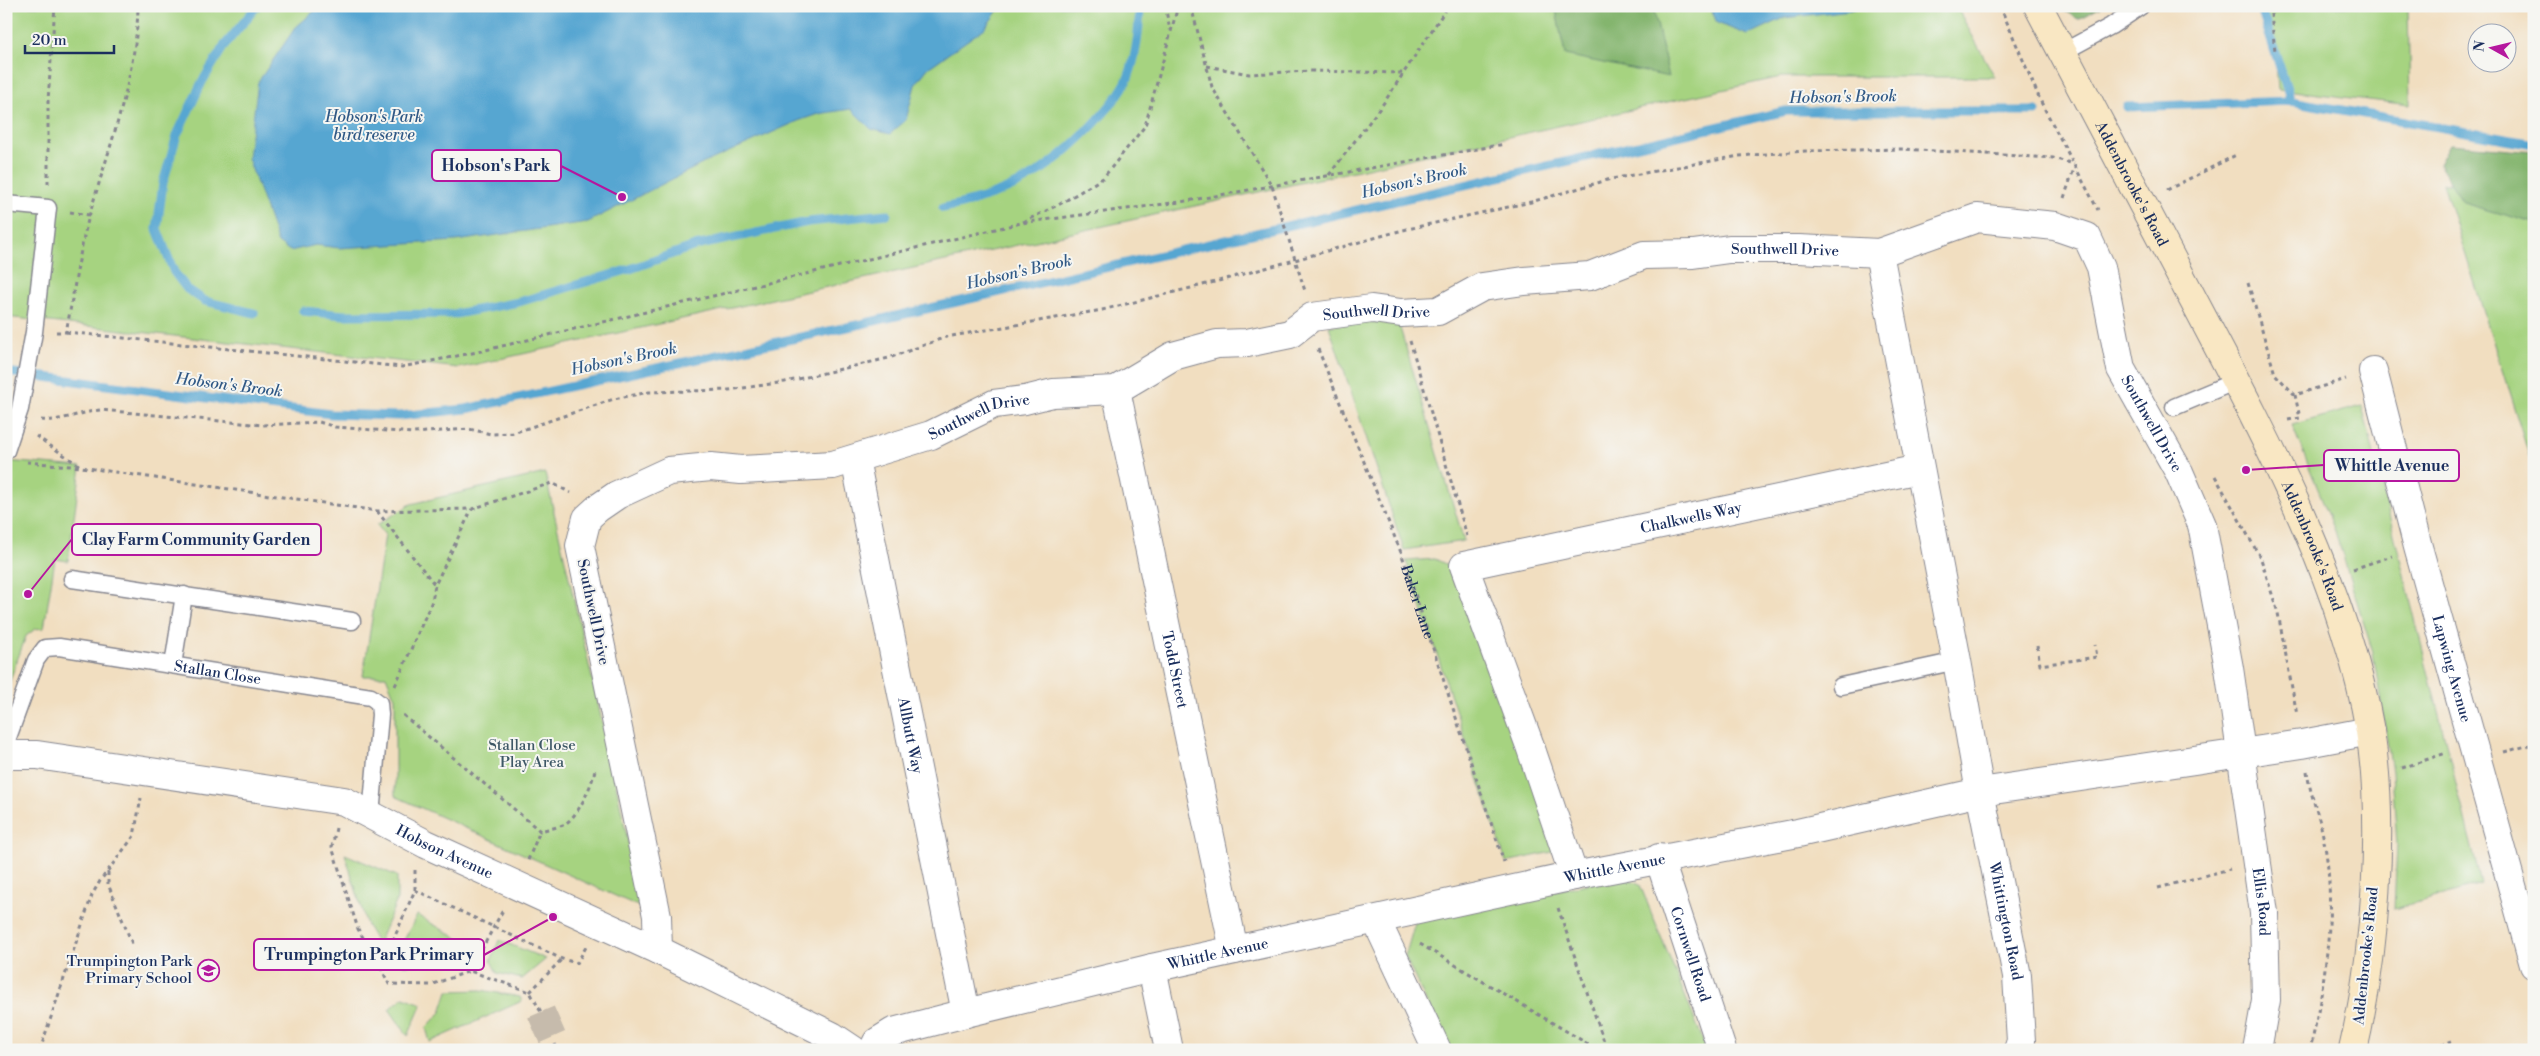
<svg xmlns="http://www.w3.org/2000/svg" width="2540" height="1056" font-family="'Libre Bodoni',serif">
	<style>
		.green { fill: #a6d380; stroke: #60816f }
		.forest { fill: #84b56e; stroke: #507266 }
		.water { fill: #56a6d1; stroke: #386a98 }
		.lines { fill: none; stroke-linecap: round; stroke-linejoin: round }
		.stream { stroke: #56a6d1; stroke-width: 9 }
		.street-tunnel { stroke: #c6bbac; stroke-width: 28; stroke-dasharray: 28 14; stroke-linecap: butt }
		.lane-casing { stroke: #86868f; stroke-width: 19 }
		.street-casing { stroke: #86868f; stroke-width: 30 }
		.secondary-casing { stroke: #86868f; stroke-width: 30 }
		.path { stroke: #86868f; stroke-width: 3; stroke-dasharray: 4 4; stroke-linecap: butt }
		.lane { stroke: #fff; stroke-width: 16 }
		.street { stroke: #fff; stroke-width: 28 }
		.secondary { stroke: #f9e7c3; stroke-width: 28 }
		.labels { text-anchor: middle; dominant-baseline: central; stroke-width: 4; stroke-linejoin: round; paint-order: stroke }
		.street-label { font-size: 15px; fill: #1b2f5e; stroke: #f6f6f2 }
		.park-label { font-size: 15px; fill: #3e5866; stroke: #f6f6f2 }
		.poi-label { font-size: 15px; fill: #1b2f5e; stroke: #f6f6f2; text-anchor: end }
		.water-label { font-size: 16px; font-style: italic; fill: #305986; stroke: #f6f6f2 }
		.leader { fill: none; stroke: #b5179e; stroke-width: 2 }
		.callout-dot { fill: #b5179e; stroke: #f6f6f2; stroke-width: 2 }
		.callout { fill: #f6f6f2; stroke: #b5179e; stroke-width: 2 }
		.callout-label { font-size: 16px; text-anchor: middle; font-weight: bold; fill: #1b2f5e }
	</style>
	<rect width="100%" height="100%" fill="#f6f6f2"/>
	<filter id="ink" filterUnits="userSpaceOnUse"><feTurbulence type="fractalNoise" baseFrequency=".02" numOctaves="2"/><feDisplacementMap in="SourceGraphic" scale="10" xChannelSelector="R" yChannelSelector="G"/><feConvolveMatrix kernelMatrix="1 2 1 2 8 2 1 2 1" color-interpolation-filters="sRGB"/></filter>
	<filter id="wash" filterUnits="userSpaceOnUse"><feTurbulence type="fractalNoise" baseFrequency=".0096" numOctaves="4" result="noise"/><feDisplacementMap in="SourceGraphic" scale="20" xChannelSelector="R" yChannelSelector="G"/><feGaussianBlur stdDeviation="1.12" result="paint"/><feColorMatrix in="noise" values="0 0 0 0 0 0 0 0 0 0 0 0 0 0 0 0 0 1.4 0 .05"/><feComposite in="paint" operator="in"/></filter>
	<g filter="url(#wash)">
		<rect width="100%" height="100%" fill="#f1dec0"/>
		<path class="green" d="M 6,6 L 1956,6 L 1995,77 L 1781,77 L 459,368 L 6,317 Z
			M 2260,6 L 2408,6 L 2410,105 L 2278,89 L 2275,52 Z
			M 2443,183 L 2534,183 L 2534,471 Z
			M 1397,318 L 1464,541 L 1404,550 L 1329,326 Z
			M 2362,406 L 2481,884 L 2394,909 L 2397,845 L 2392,772 L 2373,653 L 2335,531 L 2292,425 Z
			M 6,461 L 81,467 L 68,561 L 55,559 L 44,628 L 35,629 L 26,636 L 6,691 Z
			M 545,473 L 611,761 L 642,908 L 395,796 L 395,698 L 386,676 L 363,676 L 385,535 L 377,525 L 411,504 Z
			M 1435,559 L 1456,569 L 1557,851 L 1506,862 L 1406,561 Z
			M 345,854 L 397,876 L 397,900 L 378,944 L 367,926 Z
			M 1621,877 L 1640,885 L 1707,1050 L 1449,1050 L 1405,957 L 1416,919 Z
			M 417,915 L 464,942 L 437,964 L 403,965 L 399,950 Z
			M 499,940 L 546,959 L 522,979 L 497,973 L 491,961 Z
			M 481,990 L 520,997 L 522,1001 L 430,1042 L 426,1028 L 441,1012 L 448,991 Z
			M 404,997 L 422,1004 L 408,1036 L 389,1009 Z"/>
		<path class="forest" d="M 1555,6 L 1653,6 L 1669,77 L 1565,55 Z
			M 2061,6 L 2103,6 L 2078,19 L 2063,10 Z
			M 2450,144 L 2534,151 L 2534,223 L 2463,203 L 2439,164 Z"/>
		<path class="water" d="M 320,6 L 1001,6 L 985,28 L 928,68 L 915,85 L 906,120 L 890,134 L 871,129 L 851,109 L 818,114 L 798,121 L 704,163 L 588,222 L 456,241 L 339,248 L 316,245 L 290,251 L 278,243 L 248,158 L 258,82 L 295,28 Z
			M 1710,6 L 1863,6 L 1850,10 L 1784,18 L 1748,35 L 1717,23 Z"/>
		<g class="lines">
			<path class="stream" d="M 2291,101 L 2534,144
				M 2127,107 L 2291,101 L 2260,6
				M 943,208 C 1010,195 1047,173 1094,124 C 1106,111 1121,94 1128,78 C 1137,55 1139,30 1140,6
				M 303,311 L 344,315 L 455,314 L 519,302 L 630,269 L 695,246 L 808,222 L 887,214
				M 254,313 L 205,301 L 187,289 L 174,272 L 157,229 L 163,183 L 177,135 L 202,82 L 224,46 L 257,6
				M 6,372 L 331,414 L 399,416 L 466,409 L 857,325 L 1786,111 L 2036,111"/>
		</g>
	</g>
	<g filter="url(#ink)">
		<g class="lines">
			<path class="street-tunnel" d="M 541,1012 L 555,1044"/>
			<defs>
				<g id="lane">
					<path d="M 2063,52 L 2111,26 L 2141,6"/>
					<path d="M 6,204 L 48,208 L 34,332 L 20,409 L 6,451"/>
					<path d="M 2174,407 L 2236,381"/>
					<path d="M 72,579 L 352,621"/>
					<path d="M 173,665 L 184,595"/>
					<path d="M 1841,686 L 1957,661"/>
					<path id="s2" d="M 6,743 L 36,660 L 45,648 L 59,647 L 371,697 L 379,703 L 380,715 L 371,815"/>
				</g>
				<g id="street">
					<path id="s3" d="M 1879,253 L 1957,661 L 1980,792 L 2017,976 L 2021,1041 L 2018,1050"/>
					<path id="s4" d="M 2373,371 L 2418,547 L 2534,965"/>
					<path id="s5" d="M 1116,390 L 1234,950"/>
					<path id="s6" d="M 855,459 L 966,1013"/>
					<path id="s7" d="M 6,755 L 37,755 L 344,801 L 426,844 L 658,950 L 832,1036 L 853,1050"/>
					<path id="s8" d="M 1659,858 L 1722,1050"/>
					<path id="s9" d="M 1574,876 L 1530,746 L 1464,566 L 1919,469"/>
					<path d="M 1376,920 L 1437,1050"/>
					<path id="s10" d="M 658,950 L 657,916 L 580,546 L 587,518 L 598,508 L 617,495 L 669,471 L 711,467 L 741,470 L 833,465 L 931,435 L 994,404 L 1025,400 L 1053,393 L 1116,390 L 1173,356 L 1217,344 L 1247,343 L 1290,334 L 1312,317 L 1372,309 L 1401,313 L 1438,311 L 1482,287 L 1524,281 L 1590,276 L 1644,255 L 1693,254 L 1729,249 L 1799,249 L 1879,253 L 1977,218 L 2055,226 L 2087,237 L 2101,267 L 2121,369 L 2179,472 L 2202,525 L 2229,668 L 2264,913 L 2266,1000 L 2257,1050"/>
					<path d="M 1152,968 L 1169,1050"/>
					<path id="s11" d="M 873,1050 L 877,1042 L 893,1032 L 966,1013 L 1152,968 L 1574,876 L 1798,833 L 1980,792 L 2302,744 L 2370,731"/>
				</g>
				<g id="secondary">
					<path id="s12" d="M 2038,6 C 2091,106 2143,206 2196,305 C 2265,436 2345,584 2370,731 C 2385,826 2375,956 2353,1050"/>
				</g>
			</defs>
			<use href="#lane" class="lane-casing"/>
			<use href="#street" class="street-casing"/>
			<use href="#secondary" class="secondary-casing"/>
			<g class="path">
				<path d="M 1165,6 L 1170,30"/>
				<path d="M 1191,6 L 1212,87 L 1272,186 L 1305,291"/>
				<path d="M 2000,6 L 2041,102 L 2098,210"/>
				<path d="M 2270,6 L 2275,51"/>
				<path d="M 1207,66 L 1249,74 L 1310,71 L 1403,73"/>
				<path d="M 1329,175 L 1383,104 L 1448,6"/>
				<path d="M 48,184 L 48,100 L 55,6"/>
				<path d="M 2167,190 L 2238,154"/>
				<path d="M 2064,198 L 2075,166"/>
				<path d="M 70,212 L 89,215"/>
				<path d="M 1023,222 L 1060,204 L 1103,178 L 1145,126 L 1178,6"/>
				<path d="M 2248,283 L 2275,374 L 2295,395"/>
				<path d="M 56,332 L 66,332 C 74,293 79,251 90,213 C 109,148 137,74 138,6"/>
				<path d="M 66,332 L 402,367 L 477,352 L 1021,223 L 1187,201 L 1505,144"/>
				<path d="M 1410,341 L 1467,536"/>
				<path id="s1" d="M 1318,349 L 1402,555 L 1504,862"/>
				<path d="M 41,420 C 60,422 81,412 101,410 L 263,425 L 319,422 L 335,427 L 414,433 L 469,429 L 491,434 L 513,433 L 614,399 L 649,392 L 729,390 L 785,382 L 889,358 L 946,337 L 1102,310 L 1215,282 L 1403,230 L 1531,202 L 1611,179 L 1739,156 L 1805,151 L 1903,149 L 2053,158 L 2074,164"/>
				<path d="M 2288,420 L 2300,418 L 2295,395 L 2346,379"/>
				<path d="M 36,436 L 80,466"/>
				<path d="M 27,462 L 81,467 L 377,511 L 472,509 L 552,483 L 571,493"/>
				<path d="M 2215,476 L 2261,559 L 2278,613 L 2297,715"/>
				<path d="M 377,511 L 435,585"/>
				<path d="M 2353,569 L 2392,556"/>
				<path d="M 2037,646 L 2040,665 L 2097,657 L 2095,645"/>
				<path d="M 395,686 L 432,601 L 435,585 L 472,509"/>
				<path d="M 403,715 L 540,831 C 547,829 556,828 563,825 C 577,819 593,784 595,769"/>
				<path d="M 2504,752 L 2534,744"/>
				<path d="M 2402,768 L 2446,753"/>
				<path d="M 2307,771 C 2310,795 2320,817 2324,841 C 2337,908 2325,984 2310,1050"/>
				<path d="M 336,828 L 332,847 L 358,929 L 381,968"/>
				<path d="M 528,860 L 540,831"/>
				<path d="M 415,870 L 415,890 L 381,968 L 389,984 L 431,985 L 470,971 L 530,992 L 541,1012"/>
				<path d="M 108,872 L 108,884 L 133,946"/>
				<path d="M 2158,888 L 2230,869"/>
				<path d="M 415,890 L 562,959 L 577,963 L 586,947"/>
				<path d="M 1558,908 L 1607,1050"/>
				<path d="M 1420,944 L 1598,1050"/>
				<path d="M 470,971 L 503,910"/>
				<path d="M 530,992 L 562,959"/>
				<path d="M 555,1044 L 557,1050"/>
				<path d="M 40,1050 L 92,895 L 100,881 L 134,836 L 141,798"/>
				<path d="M 2426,1050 L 2452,1041"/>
			</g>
			<use href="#lane" class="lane"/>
			<use href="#street" class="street"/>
			<use href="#secondary" class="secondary"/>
		</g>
	</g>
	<defs>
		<symbol id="school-ring" viewBox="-11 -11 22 22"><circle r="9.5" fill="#f6f6f2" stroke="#b5179e" stroke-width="1.5"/><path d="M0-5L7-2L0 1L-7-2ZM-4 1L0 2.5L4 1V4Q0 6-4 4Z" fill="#b5179e"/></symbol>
	</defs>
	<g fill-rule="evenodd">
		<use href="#school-ring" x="196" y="958" width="25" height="25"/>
	</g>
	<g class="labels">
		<g class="street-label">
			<text stroke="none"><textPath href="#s12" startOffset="201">Addenbrooke's Road</textPath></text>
			<text stroke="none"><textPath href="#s10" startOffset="1695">Southwell Drive</textPath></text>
			<text stroke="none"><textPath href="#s10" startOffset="1275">Southwell Drive</textPath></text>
			<text stroke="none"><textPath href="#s10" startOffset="855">Southwell Drive</textPath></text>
			<text stroke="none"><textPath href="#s10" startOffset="2205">Southwell Drive</textPath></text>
			<text stroke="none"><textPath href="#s9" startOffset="561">Chalkwells Way</textPath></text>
			<text stroke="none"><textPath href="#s12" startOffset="606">Addenbrooke's Road</textPath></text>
			<text stroke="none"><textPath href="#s1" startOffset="272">Baker Lane</textPath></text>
			<text transform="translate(593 612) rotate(78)">Southwell Drive</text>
			<text stroke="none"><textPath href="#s4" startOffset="308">Lapwing Avenue</textPath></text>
			<text stroke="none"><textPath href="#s5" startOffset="286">Todd Street</textPath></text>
			<text stroke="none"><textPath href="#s2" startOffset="278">Stallan Close</textPath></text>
			<text stroke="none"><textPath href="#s6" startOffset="282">Allbutt Way</textPath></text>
			<text stroke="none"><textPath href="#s7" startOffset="454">Hobson Avenue</textPath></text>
			<text stroke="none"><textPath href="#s11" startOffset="768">Whittle Avenue</textPath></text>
			<text stroke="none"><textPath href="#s10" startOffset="2700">Ellis Road</textPath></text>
			<text stroke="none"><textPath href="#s3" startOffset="680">Whittington Road</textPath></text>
			<text stroke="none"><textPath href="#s11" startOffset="362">Whittle Avenue</textPath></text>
			<text stroke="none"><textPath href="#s8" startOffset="101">Cornwell Road</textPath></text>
			<text transform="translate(2366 956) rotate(-84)">Addenbrooke's Road</text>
		</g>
		<g class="park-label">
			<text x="532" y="745">Stallan Close<tspan x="532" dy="17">Play Area</tspan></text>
		</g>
		<g class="poi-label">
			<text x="192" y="961">Trumpington Park<tspan x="192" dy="17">Primary School</tspan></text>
		</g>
		<g class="water-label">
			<text transform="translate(1843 97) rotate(-1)">Hobson's Brook</text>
			<text x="374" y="117">Hobson's Park<tspan x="374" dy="18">bird reserve</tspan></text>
			<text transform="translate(1414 181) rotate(-13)">Hobson's Brook</text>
			<text transform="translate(1019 272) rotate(-13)">Hobson's Brook</text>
			<text transform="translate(624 359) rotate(-12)">Hobson's Brook</text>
			<text transform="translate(229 385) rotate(7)">Hobson's Brook</text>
		</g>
	</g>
	<path class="leader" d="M622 197L561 166M2246 470L2324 465M28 594L72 539M553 917L484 955"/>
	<g class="callout-dot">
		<circle cx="622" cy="197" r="5"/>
		<circle cx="2246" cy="470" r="5"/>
		<circle cx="28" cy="594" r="5"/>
		<circle cx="553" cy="917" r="5"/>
	</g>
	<g class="callout">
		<rect x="432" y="150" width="129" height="31" rx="5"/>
		<rect x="2324" y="450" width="135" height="31" rx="5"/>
		<rect x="72" y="524" width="249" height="31" rx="5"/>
		<rect x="254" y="939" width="230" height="31" rx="5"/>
	</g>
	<g class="callout-label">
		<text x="496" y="171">Hobson's Park</text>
		<text x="2392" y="471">Whittle Avenue</text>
		<text x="196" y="545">Clay Farm Community Garden</text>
		<text x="369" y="960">Trumpington Park Primary</text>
	</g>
	<rect width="2540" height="1056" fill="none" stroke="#f6f6f2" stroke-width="25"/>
	<g transform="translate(2492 48) rotate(278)"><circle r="24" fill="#f6f6f2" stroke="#9ea6b7"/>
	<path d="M0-4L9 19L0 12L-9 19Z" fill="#b5179e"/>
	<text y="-8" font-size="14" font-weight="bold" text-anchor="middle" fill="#1b2f5e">N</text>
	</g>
	<path d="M25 45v8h89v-8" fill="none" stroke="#1b2f5e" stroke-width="2.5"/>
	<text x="32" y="45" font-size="15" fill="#1b2f5e" stroke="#f6f6f2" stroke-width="4" paint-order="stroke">20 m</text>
</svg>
